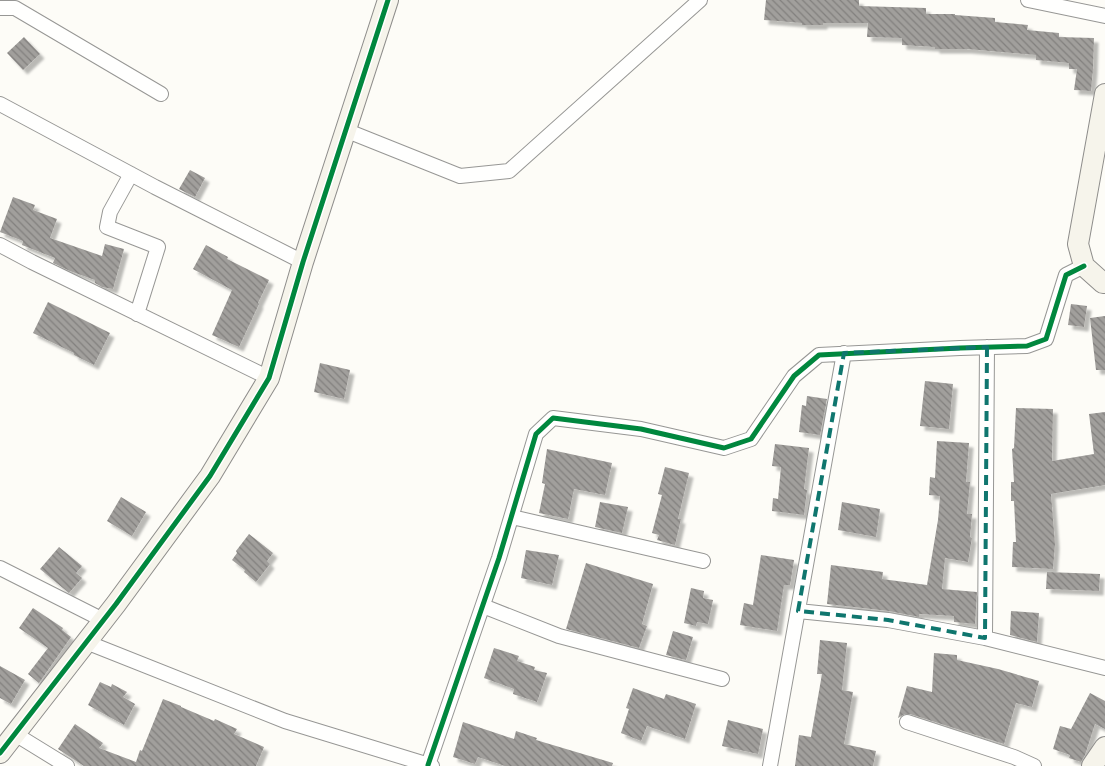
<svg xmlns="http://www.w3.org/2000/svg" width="1105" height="766" font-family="'Source Serif 4',serif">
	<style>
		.building { fill: url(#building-back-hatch); filter: url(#shadow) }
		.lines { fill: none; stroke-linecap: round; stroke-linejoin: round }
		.street-casing { stroke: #979795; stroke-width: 16 }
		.secondary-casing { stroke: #8e8d8b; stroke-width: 22 }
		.street { stroke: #fffffe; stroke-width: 14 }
		.secondary { stroke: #f6f4eb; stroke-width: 20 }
		.cycleway-casing { stroke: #fff; stroke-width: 8 }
		.cycleway { stroke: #00873e; stroke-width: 5 }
		.marked { fill: none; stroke: #0f766e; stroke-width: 4; stroke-dasharray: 10 6; stroke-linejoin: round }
	</style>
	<defs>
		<pattern id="building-back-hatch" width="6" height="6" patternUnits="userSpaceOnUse" patternTransform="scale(1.25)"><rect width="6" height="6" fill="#a19f9c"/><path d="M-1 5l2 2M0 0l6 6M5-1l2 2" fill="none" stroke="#82807e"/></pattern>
		<filter id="shadow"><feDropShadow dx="4.5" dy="4.5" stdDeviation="1" flood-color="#0004"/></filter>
	</defs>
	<rect width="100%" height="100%" fill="#fdfcf7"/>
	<path class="building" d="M 766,0 L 859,0 L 859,6 L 926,8 L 926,14 L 955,14 L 955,15 L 995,18 L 995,22 L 1028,25 L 1027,30 L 1059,33 L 1059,37 L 1094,38 L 1093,69 L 1091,91 L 1074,90 L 1077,69 L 1069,69 L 1069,63 L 1036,60 L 1036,55 L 967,49 L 935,49 L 935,47 L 902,45 L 902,38 L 867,37 L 868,23 L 823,23 L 823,25 L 802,25 L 802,23 L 764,20 Z
		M 24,37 L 40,54 L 23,70 L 7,53 Z
		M 190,170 L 205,178 L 195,197 L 179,189 Z
		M 13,197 L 35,205 L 33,210 L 57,219 L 50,238 L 102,256 L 105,244 L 124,249 L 113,289 L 102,287 L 95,283 L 95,280 L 70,271 L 53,263 L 55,258 L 22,245 L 23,241 L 0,232 Z
		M 206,245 L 228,257 L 227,259 L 269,280 L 258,303 L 259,304 L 239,347 L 212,335 L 232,290 L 193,269 Z
		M 48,302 L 110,333 L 94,365 L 74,355 L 74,353 L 33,333 Z
		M 1071,304 L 1087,306 L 1084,327 L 1068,325 Z
		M 1105,316 L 1105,370 L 1096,370 L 1090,318 Z
		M 320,363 L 350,370 L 344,399 L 314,392 Z
		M 925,381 L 953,384 L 949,429 L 920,426 Z
		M 807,396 L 827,399 L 820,435 L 799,432 L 802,405 L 806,406 Z
		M 1016,408 L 1053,409 L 1052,461 L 1094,454 L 1089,414 L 1105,412 L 1105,485 L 1051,494 L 1055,544 L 1053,569 L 1012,567 L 1013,542 L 1016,542 L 1014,501 L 1011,501 L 1011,482 L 1014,482 L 1012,449 L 1014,448 Z
		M 937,441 L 969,443 L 966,482 L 970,482 L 967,514 L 972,514 L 970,537 L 972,538 L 968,562 L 945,558 L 942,589 L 977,592 L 975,624 L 954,622 L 954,616 L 919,614 L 919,617 L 889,611 L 827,604 L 831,565 L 883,572 L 882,579 L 927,585 L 938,520 L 940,496 L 929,495 L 930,477 L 935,478 Z
		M 775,444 L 809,448 L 804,489 L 807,490 L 804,515 L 772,511 L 773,498 L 778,499 L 781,467 L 772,466 Z
		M 547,449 L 612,463 L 605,495 L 574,489 L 568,519 L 539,513 L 545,484 L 542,483 Z
		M 665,467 L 689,473 L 678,519 L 681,519 L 675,545 L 657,540 L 659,535 L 652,533 L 662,495 L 658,494 Z
		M 121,497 L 146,512 L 132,536 L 107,521 Z
		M 600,502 L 628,507 L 622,533 L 595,527 Z
		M 842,502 L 880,509 L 876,537 L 838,530 Z
		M 249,534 L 273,553 L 267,561 L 270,564 L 256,582 L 244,572 L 245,570 L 232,560 L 237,553 L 236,551 Z
		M 59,547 L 82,566 L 76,573 L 82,578 L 69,593 L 40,569 Z
		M 526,550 L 559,555 L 552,585 L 521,578 Z
		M 761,555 L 794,560 L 790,585 L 784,585 L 777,631 L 740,625 L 744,603 L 753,605 Z
		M 586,563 L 653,584 L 642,624 L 647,626 L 639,648 L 566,629 Z
		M 1047,572 L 1100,574 L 1099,591 L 1046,589 Z
		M 691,588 L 704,591 L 703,598 L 713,600 L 708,624 L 697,622 L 696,626 L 684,623 Z
		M 33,608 L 63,628 L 62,630 L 71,637 L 39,683 L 28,674 L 48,648 L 19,628 Z
		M 1011,611 L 1039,613 L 1037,642 L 1010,635 Z
		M 673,631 L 693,637 L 686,660 L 666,655 Z
		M 820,640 L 847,643 L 842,690 L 853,692 L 844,744 L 876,751 L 873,766 L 795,766 L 799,735 L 811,737 L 822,674 L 817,674 Z
		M 494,648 L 519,656 L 517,661 L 535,667 L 534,670 L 547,673 L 537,702 L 513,694 L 514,689 L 484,678 Z
		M 934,653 L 957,655 L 957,660 L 998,669 L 1039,681 L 1032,707 L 1016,703 L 1004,744 L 910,714 L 905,714 L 898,718 L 907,686 L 932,692 Z
		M 0,666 L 25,680 L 11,704 L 0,698 Z
		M 100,682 L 111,687 L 112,684 L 127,692 L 123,697 L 135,704 L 124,725 L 88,705 Z
		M 633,688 L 664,699 L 666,694 L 696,704 L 685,739 L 647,726 L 641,741 L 621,733 L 629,709 L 626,708 Z
		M 1090,693 L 1105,701 L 1105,729 L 1095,724 L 1085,755 L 1081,762 L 1069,758 L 1070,755 L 1053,749 L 1060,726 L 1071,729 Z
		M 163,699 L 181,706 L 181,707 L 214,721 L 215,719 L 237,729 L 234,734 L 264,747 L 256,766 L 84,766 L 58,749 L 75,724 L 103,743 L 99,748 L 136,762 L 140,750 L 142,751 Z
		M 728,720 L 763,729 L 758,754 L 722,746 Z
		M 463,722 L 514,739 L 516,731 L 537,738 L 536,740 L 613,763 L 612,766 L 505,766 L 478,757 L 475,764 L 453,757 Z"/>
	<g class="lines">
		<defs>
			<path id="street" d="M 1028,0 L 1105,16
				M 0,8 L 15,8 L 161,94
				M 0,104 L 155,187 L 303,262
				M 345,130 L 460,176 L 509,171 L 700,0
				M 131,174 L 110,212 L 107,227 L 158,247 L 137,314
				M 0,245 L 32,262 L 269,378
				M 512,517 L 703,561
				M 0,568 L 103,620
				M 483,606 L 559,636 L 722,679
				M 798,611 L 888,620 L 985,638 L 1105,668
				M 985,638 L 987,347
				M 86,642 L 285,721 L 432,766
				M 907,722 L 1014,757 L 1034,766
				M 15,734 L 67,766
				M 428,765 L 499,558 L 536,434 L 553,418 L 641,429 L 724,448 L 751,439 L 794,376 L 819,355 L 960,348 L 1027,346 L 1046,339 L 1066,275 L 1084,266
				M 770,766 L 844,353"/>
			<path id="secondary" d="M 1105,94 L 1078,244 L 1084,266 L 1103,283 L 1105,283
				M 0,753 L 116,604 L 210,476 L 269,378 L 303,262 L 388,0
				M 1092,766 L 1105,747"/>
		</defs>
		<use href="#street" class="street-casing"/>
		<use href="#secondary" class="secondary-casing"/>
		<use href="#street" class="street"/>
		<use href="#secondary" class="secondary"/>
		<defs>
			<path id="cycleway" d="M 0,753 L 116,604 L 210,476 L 269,378 L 303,262 L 388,0
				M 428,765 L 499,558 L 536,434 L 553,418 L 641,429 L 724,448 L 751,439 L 794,376 L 819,355 L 960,348 L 1027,346 L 1046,339 L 1066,275 L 1084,266"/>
		</defs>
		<use href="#cycleway" class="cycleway-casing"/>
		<use href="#cycleway" class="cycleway"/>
	</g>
	<path class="marked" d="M 987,347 L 985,638 L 888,620 L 798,611 L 844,353 Z"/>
</svg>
